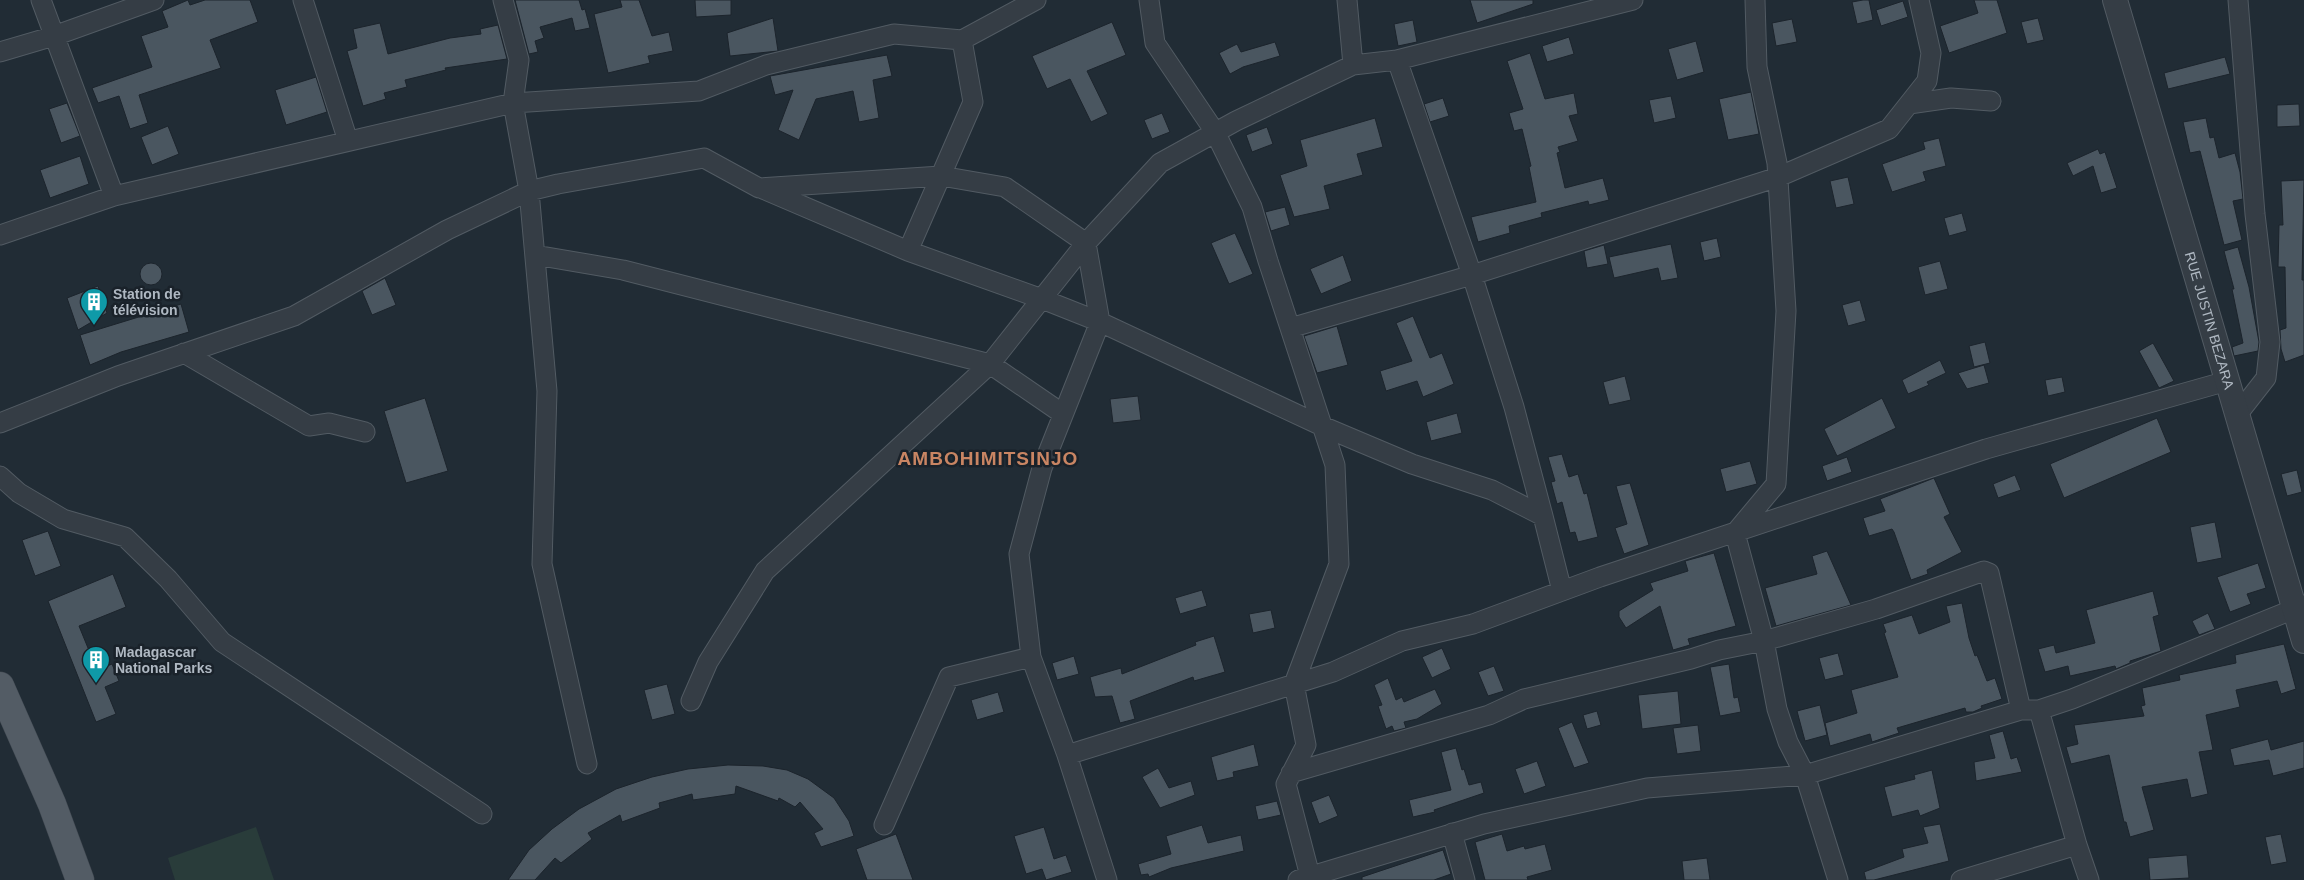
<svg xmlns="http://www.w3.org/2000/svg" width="2304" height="880" font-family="Helvetica,sans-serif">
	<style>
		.garden { fill: #293c3a }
		.building { fill: #4a5660; stroke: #1c242c }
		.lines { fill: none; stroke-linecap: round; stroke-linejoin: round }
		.minor-casing { stroke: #525b63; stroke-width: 21 }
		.tertiary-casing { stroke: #525b63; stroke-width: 26 }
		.primary-casing { stroke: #3e464f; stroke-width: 29 }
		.minor { stroke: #353d45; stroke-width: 19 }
		.tertiary { stroke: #353d45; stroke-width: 24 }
		.primary { stroke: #535c65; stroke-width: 28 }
		.labels { text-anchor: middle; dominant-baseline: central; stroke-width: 5; stroke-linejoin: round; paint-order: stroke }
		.poi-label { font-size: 14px; font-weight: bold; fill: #afb8c2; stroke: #1a222a; text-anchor: start }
		.street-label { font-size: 14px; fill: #afb8c2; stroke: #1a222a }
		.district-label { font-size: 19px; font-weight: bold; letter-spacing: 1px; fill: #c98563; stroke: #1a222a }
	</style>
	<rect width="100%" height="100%" fill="#212c35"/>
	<path class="garden" d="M 256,827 L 274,880 L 175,880 L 168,858 Z"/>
	<path class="building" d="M 188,0 L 190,5 L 205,0 L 250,0 L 258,22 L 210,40 L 221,68 L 139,95 L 148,123 L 130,129 L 119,96 L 98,103 L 92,88 L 152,67 L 141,36 L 168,27 L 162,11 Z
		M 515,0 L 579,0 L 582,10 L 585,9 L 590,28 L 575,31 L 572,18 L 540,27 L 544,38 L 535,41 L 538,52 L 529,54 Z
		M 620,0 L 639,0 L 652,36 L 669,32 L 673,51 L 648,56 L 650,63 L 608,73 L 594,14 L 622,7 Z
		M 695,0 L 731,0 L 731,15 L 696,17 Z
		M 1470,0 L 1533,0 L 1533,4 L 1477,23 Z
		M 1863,0 L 1869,0 L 1873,20 L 1857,24 L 1852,2 Z
		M 1974,0 L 1997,0 L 2007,33 L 1949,53 L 1940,26 L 1978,13 Z
		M 1903,1 L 1908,17 L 1881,26 L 1876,10 Z
		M 773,18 L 778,51 L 730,56 L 727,33 Z
		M 2038,18 L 2044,40 L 2027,44 L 2021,22 Z
		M 1792,19 L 1797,42 L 1776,46 L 1772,23 Z
		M 1413,20 L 1417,42 L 1398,46 L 1394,24 Z
		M 1112,22 L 1126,55 L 1087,71 L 1108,114 L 1091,122 L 1070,79 L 1047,89 L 1032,56 Z
		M 380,23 L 388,54 L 450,38 L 481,34 L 480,29 L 498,25 L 507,59 L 445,68 L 446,70 L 405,80 L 407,87 L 384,93 L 386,99 L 363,106 L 347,51 L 357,48 L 353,29 Z
		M 1569,37 L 1574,54 L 1547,62 L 1542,46 Z
		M 1696,41 L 1704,72 L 1677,80 L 1668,49 Z
		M 1275,42 L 1280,56 L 1243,67 L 1230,74 L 1219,53 L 1237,44 L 1241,52 Z
		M 1530,53 L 1545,99 L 1574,93 L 1578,114 L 1569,116 L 1578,141 L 1558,147 L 1560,152 L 1557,153 L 1565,188 L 1603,178 L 1609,200 L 1589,205 L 1588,201 L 1541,213 L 1542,217 L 1509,226 L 1510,233 L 1478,242 L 1471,217 L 1536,202 L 1529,167 L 1531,166 L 1522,129 L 1514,131 L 1509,113 L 1523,109 L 1507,61 Z
		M 887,55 L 892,76 L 873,80 L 879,118 L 859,122 L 853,91 L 816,99 L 799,140 L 778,130 L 793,90 L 775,95 L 770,76 Z
		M 2225,57 L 2230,74 L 2168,89 L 2164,73 Z
		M 316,77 L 327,112 L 286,125 L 275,90 Z
		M 1751,92 L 1759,134 L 1728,140 L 1719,99 Z
		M 1671,96 L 1676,118 L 1654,123 L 1649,100 Z
		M 1443,98 L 1449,116 L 1430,122 L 1424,104 Z
		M 67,103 L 80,136 L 61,143 L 49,109 Z
		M 2299,104 L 2300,126 L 2277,127 L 2277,105 Z
		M 1162,113 L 1170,132 L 1152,139 L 1144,120 Z
		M 1375,118 L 1383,147 L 1357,154 L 1363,175 L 1324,186 L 1330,209 L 1294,217 L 1280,175 L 1307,166 L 1300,140 Z
		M 2206,118 L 2210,138 L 2214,137 L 2219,158 L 2235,153 L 2240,172 L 2243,199 L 2233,201 L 2242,240 L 2224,245 L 2200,151 L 2190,153 L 2183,122 Z
		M 168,126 L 179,154 L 152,165 L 141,137 Z
		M 1267,127 L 1273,144 L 1252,152 L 1246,135 Z
		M 1939,138 L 1946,166 L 1923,172 L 1926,181 L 1892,192 L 1882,164 L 1925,149 L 1923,142 Z
		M 2098,149 L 2100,154 L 2105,152 L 2117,188 L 2101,193 L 2093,166 L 2073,176 L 2067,163 Z
		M 80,156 L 89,184 L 50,198 L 40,170 Z
		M 1848,177 L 1854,204 L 1836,208 L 1830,181 Z
		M 2304,180 L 2302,280 L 2304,280 L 2304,355 L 2285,362 L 2281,349 L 2280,330 L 2286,328 L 2285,267 L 2278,267 L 2279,225 L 2283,225 L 2281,181 Z
		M 1285,207 L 1290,225 L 1271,231 L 1265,212 Z
		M 1962,213 L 1967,231 L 1949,236 L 1944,218 Z
		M 1235,233 L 1253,274 L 1229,284 L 1211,243 Z
		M 1717,238 L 1721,257 L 1704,261 L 1700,242 Z
		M 1671,244 L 1678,278 L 1661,281 L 1658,268 L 1614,278 L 1609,257 Z
		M 1604,245 L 1608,264 L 1587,268 L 1584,251 Z
		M 2238,247 L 2249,287 L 2259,342 L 2258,351 L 2234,356 L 2232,347 L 2243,343 L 2232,289 L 2234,289 L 2224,251 Z
		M 1343,255 L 1352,281 L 1321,294 L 1310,269 Z
		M 1940,261 L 1948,289 L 1925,295 L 1918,267 Z
		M140 274a11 11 0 1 1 22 0a11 11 0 1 1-22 0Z
		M 385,278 L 396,305 L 372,315 L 362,291 Z
		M 98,286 L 107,313 L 78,330 L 67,298 Z
		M 1860,300 L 1866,321 L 1848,326 L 1842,305 Z
		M 181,304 L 189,332 L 121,352 L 90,365 L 80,335 Z
		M 1413,316 L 1430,358 L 1442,353 L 1454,384 L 1423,397 L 1417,381 L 1386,391 L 1380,371 L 1412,361 L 1396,323 Z
		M 1337,326 L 1348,365 L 1317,373 L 1304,336 Z
		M 1985,342 L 1990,363 L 1974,367 L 1969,346 Z
		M 2153,343 L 2174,381 L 2159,388 L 2139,351 Z
		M 1940,360 L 1946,373 L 1927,382 L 1929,385 L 1908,394 L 1902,380 Z
		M 1984,365 L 1989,383 L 1967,389 L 1958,373 Z
		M 1625,376 L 1631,400 L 1609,405 L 1603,382 Z
		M 2062,377 L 2065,392 L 2048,396 L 2045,380 Z
		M 1138,396 L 1141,420 L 1113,423 L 1110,399 Z
		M 425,398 L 448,471 L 406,483 L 384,411 Z
		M 1882,398 L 1896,428 L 1837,456 L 1824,429 Z
		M 1457,413 L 1462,433 L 1431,441 L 1426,422 Z
		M 2157,418 L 2171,452 L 2064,498 L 2050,464 Z
		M 1562,454 L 1569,477 L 1578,474 L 1584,494 L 1587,493 L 1598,537 L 1578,542 L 1575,532 L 1570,533 L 1562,502 L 1557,504 L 1551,482 L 1555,481 L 1548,457 Z
		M 1847,457 L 1852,472 L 1827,481 L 1822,466 Z
		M 1750,461 L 1757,484 L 1726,492 L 1720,469 Z
		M 2297,470 L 2302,492 L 2287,496 L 2281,474 Z
		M 2015,475 L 2021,490 L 1998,498 L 1993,484 Z
		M 1934,478 L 1950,514 L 1944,517 L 1962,552 L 1927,570 L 1928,574 L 1911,580 L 1894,532 L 1892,529 L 1869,536 L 1863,518 L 1885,511 L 1880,499 Z
		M 1630,483 L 1649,545 L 1624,554 L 1615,528 L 1627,524 L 1616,486 Z
		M 2215,522 L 2222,558 L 2197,563 L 2190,527 Z
		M 48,531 L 61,566 L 35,576 L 22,540 Z
		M 1827,551 L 1851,605 L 1776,626 L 1765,588 L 1817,574 L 1812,556 Z
		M 1714,553 L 1736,626 L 1688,639 L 1690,645 L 1673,650 L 1660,606 L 1626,628 L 1619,617 L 1619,611 L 1653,590 L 1650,583 L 1688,571 L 1685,561 Z
		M 2258,563 L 2266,588 L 2247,594 L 2251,604 L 2230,612 L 2217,577 Z
		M 113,574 L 126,607 L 79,626 L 97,670 L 112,664 L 119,681 L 105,687 L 116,714 L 96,722 L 48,601 Z
		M 1202,590 L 1207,606 L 1180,614 L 1175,598 Z
		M 2153,591 L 2159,615 L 2153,617 L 2161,651 L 2130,661 L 2130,663 L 2116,669 L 2115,666 L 2070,676 L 2068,666 L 2045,672 L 2038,649 L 2054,645 L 2056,653 L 2095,643 L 2086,610 Z
		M 1962,603 L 1969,638 L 1975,656 L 1977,655 L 1987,681 L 1995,678 L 2002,699 L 1981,706 L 1982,708 L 1973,712 L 1966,712 L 1965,708 L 1897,728 L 1899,733 L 1872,742 L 1870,734 L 1830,746 L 1825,723 L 1857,713 L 1851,690 L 1898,677 L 1884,633 L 1886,632 L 1883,624 L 1912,615 L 1919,634 L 1950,622 L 1946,606 Z
		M 1271,610 L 1275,628 L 1253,633 L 1249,614 Z
		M 2208,613 L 2215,629 L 2199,635 L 2192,621 Z
		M 1214,636 L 1225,672 L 1194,681 L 1193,677 L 1130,701 L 1135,719 L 1120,723 L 1112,696 L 1095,697 L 1090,677 L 1121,668 L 1122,674 L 1196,645 L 1195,642 Z
		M 2284,644 L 2296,689 L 2281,694 L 2277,681 L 2236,690 L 2240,707 L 2206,715 L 2213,750 L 2199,752 L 2208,794 L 2191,798 L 2187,779 L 2142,787 L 2154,830 L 2130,837 L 2126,822 L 2124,822 L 2109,755 L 2071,764 L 2066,747 L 2078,744 L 2074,725 L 2144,716 L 2141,706 L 2145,705 L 2142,688 L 2180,680 L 2179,675 L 2236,663 L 2235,655 Z
		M 1442,648 L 1451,669 L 1432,678 L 1422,657 Z
		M 1838,653 L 1844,675 L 1825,680 L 1819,658 Z
		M 1074,656 L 1079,674 L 1057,680 L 1052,663 Z
		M 1729,664 L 1734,698 L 1738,697 L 1741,712 L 1720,716 L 1710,667 Z
		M 1494,666 L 1504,691 L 1488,696 L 1478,672 Z
		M 1388,678 L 1396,700 L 1402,697 L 1404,702 L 1435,689 L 1442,704 L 1417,719 L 1404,722 L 1406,728 L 1394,731 L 1392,726 L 1386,729 L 1378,706 L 1382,705 L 1374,685 Z
		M 667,684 L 675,714 L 652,720 L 644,690 Z
		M 1678,691 L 1681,724 L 1642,729 L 1638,695 Z
		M 998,692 L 1004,712 L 977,720 L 971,700 Z
		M 1820,705 L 1827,735 L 1805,741 L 1797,711 Z
		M 1597,711 L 1601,725 L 1587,729 L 1583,715 Z
		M 1572,722 L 1589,763 L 1574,768 L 1558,728 Z
		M 1698,725 L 1701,751 L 1677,754 L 1673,728 Z
		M 2003,731 L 2011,759 L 2017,757 L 2022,772 L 1976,781 L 1974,762 L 1995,758 L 1989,735 Z
		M 2268,739 L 2271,750 L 2304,741 L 2304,768 L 2273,776 L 2269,760 L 2234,766 L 2230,749 Z
		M 1254,744 L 1259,766 L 1233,772 L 1234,777 L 1217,781 L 1211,757 Z
		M 1456,748 L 1462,770 L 1464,769 L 1469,785 L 1481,782 L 1484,793 L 1434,810 L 1435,812 L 1413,817 L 1409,800 L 1451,790 L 1441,752 Z
		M 1537,761 L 1546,786 L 1524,794 L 1515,769 Z
		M 728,765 L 763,766 L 787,770 L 808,779 L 834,798 L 849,821 L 854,836 L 821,847 L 814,833 L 823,829 L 800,802 L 795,807 L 779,798 L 778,801 L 736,786 L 735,794 L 693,800 L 692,794 L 659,803 L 660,808 L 622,822 L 620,815 L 588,833 L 592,839 L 561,863 L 555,858 L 535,880 L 508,880 L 529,850 L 552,829 L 579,809 L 616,789 L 652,777 L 688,769 Z
		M 1158,768 L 1169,788 L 1191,781 L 1195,795 L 1160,808 L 1142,777 Z
		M 1932,770 L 1940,808 L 1920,816 L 1918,810 L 1892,817 L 1884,787 L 1915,779 L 1914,775 Z
		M 1329,795 L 1338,816 L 1319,824 L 1311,802 Z
		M 1277,801 L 1281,815 L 1258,820 L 1255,806 Z
		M 1940,824 L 1949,861 L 1874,880 L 1866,880 L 1864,872 L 1904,857 L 1902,849 L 1928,843 L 1923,827 Z
		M 1202,825 L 1208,843 L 1241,835 L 1244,851 L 1171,868 L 1149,877 L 1148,874 L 1141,875 L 1138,864 L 1171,854 L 1166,836 Z
		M 1044,827 L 1054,859 L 1066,855 L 1072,872 L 1046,880 L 1042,869 L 1026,874 L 1014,836 Z
		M 896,834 L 913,880 L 867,880 L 856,849 Z
		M 1502,834 L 1507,851 L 1524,846 L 1525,849 L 1545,844 L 1552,870 L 1527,877 L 1528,880 L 1485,880 L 1475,842 Z
		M 2281,834 L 2287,862 L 2271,865 L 2265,837 Z
		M 1443,850 L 1451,874 L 1434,880 L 1362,880 L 1362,877 Z
		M 2187,855 L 2189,878 L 2150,880 L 2148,858 Z
		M 1707,858 L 1710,880 L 1684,880 L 1682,861 Z"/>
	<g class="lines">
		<defs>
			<path id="minor" d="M 41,0 L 114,196
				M 303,0 L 348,141
				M 503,0 L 519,60 L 513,103 L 529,191 L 547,391 L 542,564 L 587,764
				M 1149,0 L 1155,43 L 1215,132 L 1252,207 L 1268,261 L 1335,465 L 1339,564 L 1294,684 L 1306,745 L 1286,784 L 1310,876
				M 1347,0 L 1353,65
				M 1755,0 L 1757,67 L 1777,163 L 1786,311 L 1776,484 L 1735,533 L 1764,641 L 1777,709 L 1788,742 L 1805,775 L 1838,880
				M 0,52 L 54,36 L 154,0
				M 1397,60 L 1472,275 L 1514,407 L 1543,516
				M 1909,104 L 1951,98 L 1991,101
				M 763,189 L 908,251 L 1042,299 L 1100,322 L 1322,426 L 1412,464 L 1492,490 L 1543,516 L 1562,591
				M 0,235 L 114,196 L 513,103 L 699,91 L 766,65 L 894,34 L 962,40 L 1036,0
				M 908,251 L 973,102 L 962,40
				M 535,255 L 623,270 L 990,364 L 1063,414
				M 1290,328 L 1472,275 L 1778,177 L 1889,129 L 1927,81 L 1931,53 L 1919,0
				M 184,353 L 309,426 L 329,423 L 365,432
				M 2237,415 L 2266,378 L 2270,342 L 2255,214 L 2238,0
				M 0,423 L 118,376 L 294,316 L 447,230 L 529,191 L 558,184 L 704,158 L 759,188 L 941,176 L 1005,187 L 1086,243 L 1100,322 L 1042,468 L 1019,554 L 1031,657 L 949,677 L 884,825
				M 0,476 L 19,493 L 63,519 L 125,537 L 168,579 L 222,642 L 482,814
				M 1031,657 L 1067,755 L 1107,880
				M 691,701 L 708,662 L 765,571 L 990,364 L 1086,243 L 1160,163 L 1236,121 L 1353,65 L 1397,60 L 1633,0
				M 2039,710 L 2072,699 L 2304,605
				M 1067,755 L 1333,672 L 1402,641 L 1473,624 L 1600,577 L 1986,449 L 2227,381
				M 1291,773 L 1489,715 L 1524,699 L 1691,659 L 1719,650 L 1764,641 L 1876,609 L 1984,571 L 1989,573 L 2021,710
				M 1452,833 L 1465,880
				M 1298,880 L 1484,824 L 1647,788 L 1805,775 L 2021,710 L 2039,710 L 2077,845 L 2089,880
				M 1961,880 L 2077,845"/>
			<g id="tertiary">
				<path id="s1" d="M 2115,0 L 2304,641"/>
			</g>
			<path id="primary" d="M 0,686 L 52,804 L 80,880"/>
		</defs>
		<use href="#minor" class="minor-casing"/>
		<use href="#tertiary" class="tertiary-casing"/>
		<use href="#primary" class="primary-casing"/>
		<use href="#minor" class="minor"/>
		<use href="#tertiary" class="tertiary"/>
		<use href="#primary" class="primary"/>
	</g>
	<defs>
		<symbol id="building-pin" viewBox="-11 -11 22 30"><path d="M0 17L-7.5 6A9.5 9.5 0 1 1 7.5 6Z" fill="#0f9aa8" stroke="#1a222a"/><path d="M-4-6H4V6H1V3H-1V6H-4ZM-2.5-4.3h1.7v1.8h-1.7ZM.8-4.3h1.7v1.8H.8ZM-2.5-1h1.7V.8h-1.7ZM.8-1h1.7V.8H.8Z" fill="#fff"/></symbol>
	</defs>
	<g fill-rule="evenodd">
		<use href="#building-pin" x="78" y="286" width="32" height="43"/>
		<use href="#building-pin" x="80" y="644" width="32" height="43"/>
	</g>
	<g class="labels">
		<g class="poi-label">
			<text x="113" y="294">Station de<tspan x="113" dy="16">télévision</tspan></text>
			<text x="115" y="652">Madagascar<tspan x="115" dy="16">National Parks</tspan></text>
		</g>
		<g class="street-label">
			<text stroke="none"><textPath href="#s1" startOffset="334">RUE JUSTIN BEZARA</textPath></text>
		</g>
		<g class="district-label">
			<text x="988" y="458">AMBOHIMITSINJO</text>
		</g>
	</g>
</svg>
